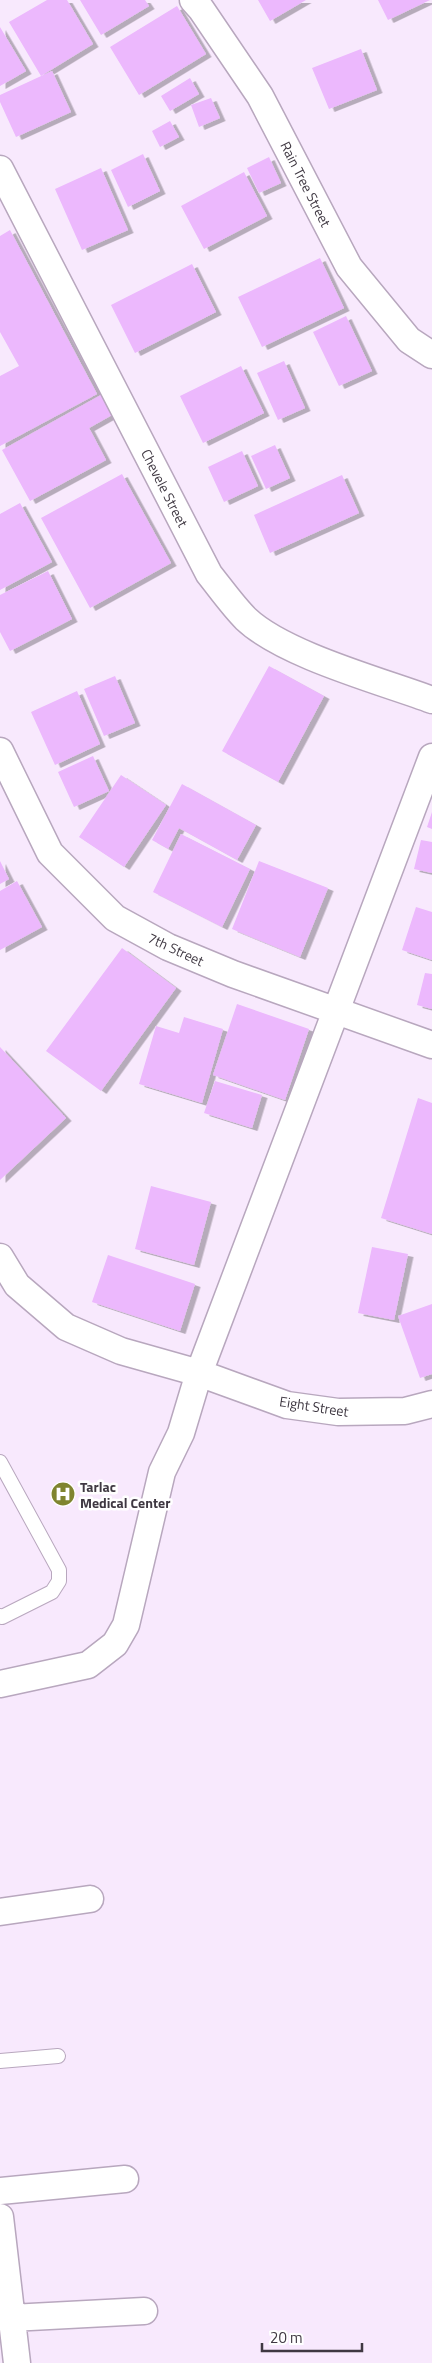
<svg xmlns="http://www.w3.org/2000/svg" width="432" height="2363" font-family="'Titillium Web',sans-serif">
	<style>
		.building { fill: #ecb8fd; filter: url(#shadow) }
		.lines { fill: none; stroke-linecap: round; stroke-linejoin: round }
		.lane-casing { stroke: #b8a7be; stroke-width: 16 }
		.street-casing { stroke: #b8a7be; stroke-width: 29 }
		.lane { stroke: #fff; stroke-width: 14 }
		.street { stroke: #fff; stroke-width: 26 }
		.labels { text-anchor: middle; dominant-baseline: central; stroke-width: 5; stroke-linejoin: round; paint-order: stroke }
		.street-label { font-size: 14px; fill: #3f3842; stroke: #fff }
		.poi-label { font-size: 14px; font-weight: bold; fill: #3f3842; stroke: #fff; text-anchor: start }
	</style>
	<defs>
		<filter id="shadow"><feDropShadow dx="5.5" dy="3" stdDeviation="0" flood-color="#0004"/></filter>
	</defs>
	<rect width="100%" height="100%" fill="#f8e9fd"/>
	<path class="building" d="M 47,0 L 67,0 L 93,44 L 41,76 L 9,22 Z
		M 80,0 L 145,0 L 149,6 L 101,35 Z
		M 258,0 L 306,0 L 270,21 Z
		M 378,0 L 430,0 L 388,20 Z
		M 177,6 L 206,54 L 139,95 L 110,47 Z
		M 0,27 L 26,71 L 0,86 Z
		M 361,49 L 377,90 L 329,109 L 312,68 Z
		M 52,71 L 71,112 L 16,137 L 0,102 L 0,95 Z
		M 190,78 L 199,94 L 170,111 L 161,96 Z
		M 211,98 L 220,118 L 199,127 L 191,105 Z
		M 170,121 L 179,137 L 160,147 L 152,131 Z
		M 143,154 L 160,191 L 128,207 L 111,170 Z
		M 269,157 L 281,183 L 259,193 L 247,168 Z
		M 101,168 L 128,230 L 82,250 L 55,189 Z
		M 244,172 L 267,216 L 204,249 L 181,206 Z
		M 10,230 L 97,394 L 0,446 L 0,376 L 19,366 L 0,332 L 0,236 Z
		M 320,258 L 344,308 L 262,347 L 238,297 Z
		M 192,264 L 216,312 L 135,353 L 111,305 Z
		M 346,316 L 372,371 L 339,386 L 313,332 Z
		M 284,361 L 305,408 L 278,420 L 257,373 Z
		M 241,366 L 264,413 L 203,443 L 180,396 Z
		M 101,395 L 112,415 L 89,428 L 106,460 L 30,501 L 2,450 Z
		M 275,445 L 290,478 L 266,489 L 251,456 Z
		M 242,451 L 258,486 L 224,502 L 208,467 Z
		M 122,474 L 171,563 L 90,608 L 41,518 Z
		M 342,475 L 359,513 L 270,553 L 254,515 Z
		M 20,503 L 52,562 L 0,590 L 0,514 Z
		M 48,571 L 72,619 L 10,651 L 0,632 L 0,595 Z
		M 269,666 L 324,696 L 278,782 L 222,751 Z
		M 115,676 L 135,723 L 104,736 L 84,689 Z
		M 77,691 L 100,744 L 55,765 L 31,712 Z
		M 93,756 L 109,791 L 74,807 L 58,772 Z
		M 121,775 L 166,805 L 124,867 L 79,837 Z
		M 182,784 L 256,825 L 237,860 L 179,828 L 168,849 L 152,840 Z
		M 432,812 L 432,829 L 427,827 Z
		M 181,834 L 250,869 L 222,927 L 153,892 Z
		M 421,840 L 432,842 L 432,873 L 414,869 Z
		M 0,861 L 9,879 L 0,884 Z
		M 259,861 L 328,888 L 300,957 L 232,929 Z
		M 17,881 L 42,927 L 0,950 L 0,891 Z
		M 416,907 L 432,912 L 432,960 L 402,950 Z
		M 122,948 L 176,988 L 101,1091 L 46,1051 Z
		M 425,973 L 432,974 L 432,1009 L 417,1005 Z
		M 237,1004 L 309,1029 L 285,1100 L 213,1075 Z
		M 184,1017 L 223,1029 L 202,1103 L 139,1084 L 156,1026 L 179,1033 Z
		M 0,1047 L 66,1118 L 0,1180 Z
		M 215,1081 L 262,1095 L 252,1128 L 204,1113 Z
		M 418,1098 L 432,1103 L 432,1234 L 381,1218 Z
		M 151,1186 L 211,1202 L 194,1265 L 135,1249 Z
		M 372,1247 L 408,1254 L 394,1320 L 358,1313 Z
		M 108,1255 L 195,1284 L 180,1331 L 92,1302 Z
		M 432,1304 L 432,1374 L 420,1378 L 398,1316 Z"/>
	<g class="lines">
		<defs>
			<path id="lane" d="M 0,1462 L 59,1570 L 59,1581 L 52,1592 L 2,1617 L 0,1616
				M 0,2061 L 58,2056"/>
			<path id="street" d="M 193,0 L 201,9 L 260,96 L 349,267 L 409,340 L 432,355
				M 0,169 L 209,574 C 221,589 233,606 246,619 C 284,655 381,681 432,700
				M 0,751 L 50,853 L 115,918 L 168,947 L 233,974 L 432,1045
				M 0,1257 L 17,1285 L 66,1327 L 121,1351 L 199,1373 L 287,1405 L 338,1412 L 405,1411 L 432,1404
				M 0,1684 L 88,1665 L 115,1644 L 126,1625 L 162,1472 L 181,1433 L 199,1373 L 432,757
				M 0,1912 L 90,1899
				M 0,2191 L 125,2179
				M 0,2217 L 17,2363
				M 11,2318 L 144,2311"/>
		</defs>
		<use href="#lane" class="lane-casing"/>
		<use href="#street" class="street-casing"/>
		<use href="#lane" class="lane"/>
		<use href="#street" class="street"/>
	</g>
	<defs>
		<symbol id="hospital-disc" viewBox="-11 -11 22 22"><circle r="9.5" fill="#7f842f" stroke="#fff"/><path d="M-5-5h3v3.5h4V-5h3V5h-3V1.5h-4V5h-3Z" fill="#fff"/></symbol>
	</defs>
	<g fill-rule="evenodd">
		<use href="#hospital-disc" x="49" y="1480" width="28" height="28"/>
	</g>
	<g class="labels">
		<g class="street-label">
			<text transform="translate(306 184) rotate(63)">Rain Tree Street</text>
			<text transform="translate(165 488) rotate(63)">Chevele Street</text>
			<text transform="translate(176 949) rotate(25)">7th Street</text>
			<text transform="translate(314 1406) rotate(9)">Eight Street</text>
		</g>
		<g class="poi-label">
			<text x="80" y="1486">Tarlac<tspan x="80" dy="16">Medical Center</tspan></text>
		</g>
	</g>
	<path d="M262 2343v8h100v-8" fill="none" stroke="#3f3842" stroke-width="2.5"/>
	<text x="270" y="2343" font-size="15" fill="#3f3842" stroke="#ffffff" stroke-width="4" paint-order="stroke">20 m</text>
</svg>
